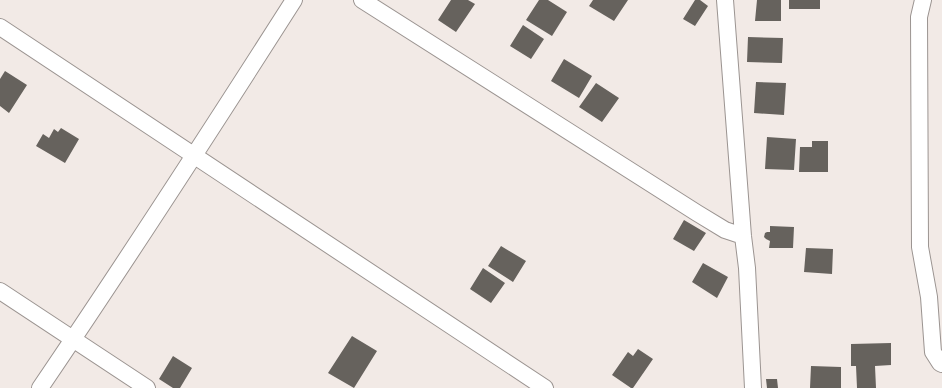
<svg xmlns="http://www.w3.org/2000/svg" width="942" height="388" font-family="'Space Grotesk',sans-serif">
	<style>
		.building { fill: #66625d }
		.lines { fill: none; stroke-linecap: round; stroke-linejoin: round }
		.street-casing { stroke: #9b9491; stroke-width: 18 }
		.street { stroke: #fff; stroke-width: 16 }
	</style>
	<rect width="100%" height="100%" fill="#f2eae6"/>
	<path class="building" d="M 451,0 L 468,0 L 475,4 L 456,32 L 438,20 Z
		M 539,0 L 548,0 L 567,12 L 552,36 L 526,20 Z
		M 593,0 L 628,0 L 614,21 L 589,6 Z
		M 695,0 L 700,0 L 708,6 L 695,26 L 683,19 Z
		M 757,0 L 781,0 L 781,21 L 755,21 Z
		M 789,0 L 820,0 L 820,9 L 789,9 Z
		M 523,25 L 544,39 L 531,59 L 510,46 Z
		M 748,37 L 783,38 L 782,63 L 747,62 Z
		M 564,59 L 592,76 L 579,98 L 551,81 Z
		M 5,71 L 27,85 L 9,113 L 0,106 L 0,79 Z
		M 756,82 L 786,83 L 784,115 L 754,113 Z
		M 596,83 L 619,98 L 602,122 L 579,107 Z
		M 61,128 L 79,139 L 65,163 L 36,146 L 43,134 L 49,138 L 54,129 L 58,132 Z
		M 767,137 L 796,139 L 794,170 L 765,169 Z
		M 812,141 L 828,141 L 828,172 L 799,172 L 800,147 L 812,147 Z
		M 684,220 L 706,233 L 694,251 L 673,239 Z
		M 770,226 L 794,227 L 793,248 L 769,248 L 770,241 L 766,239 L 764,237 L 765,233 L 767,232 L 770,232 Z
		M 501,246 L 526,261 L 513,282 L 488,266 Z
		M 806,248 L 833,249 L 832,274 L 804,272 Z
		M 703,263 L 728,277 L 717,298 L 692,282 Z
		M 483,268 L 505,283 L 491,303 L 470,289 Z
		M 352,336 L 377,351 L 354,388 L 328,373 Z
		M 891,343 L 891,365 L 875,366 L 876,388 L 857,388 L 856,366 L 851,366 L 851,344 Z
		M 638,349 L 653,359 L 633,388 L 631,388 L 612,375 L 628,352 L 633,356 Z
		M 173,356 L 192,368 L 180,388 L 173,388 L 159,379 Z
		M 811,366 L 841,367 L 841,388 L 810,388 Z
		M 766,379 L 777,379 L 778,388 L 767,388 Z"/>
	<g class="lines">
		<defs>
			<path id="street" d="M 362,0 L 697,213 L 725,230 L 743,236
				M 725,0 L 743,236 L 747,268 L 753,388
				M 923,0 L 919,17 L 920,247 L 929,297 L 933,352 L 940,363 L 942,364
				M 0,27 L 545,388
				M 0,291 L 147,388
				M 40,388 C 127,260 211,130 294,0"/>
		</defs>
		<use href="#street" class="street-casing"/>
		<use href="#street" class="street"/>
	</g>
</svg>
